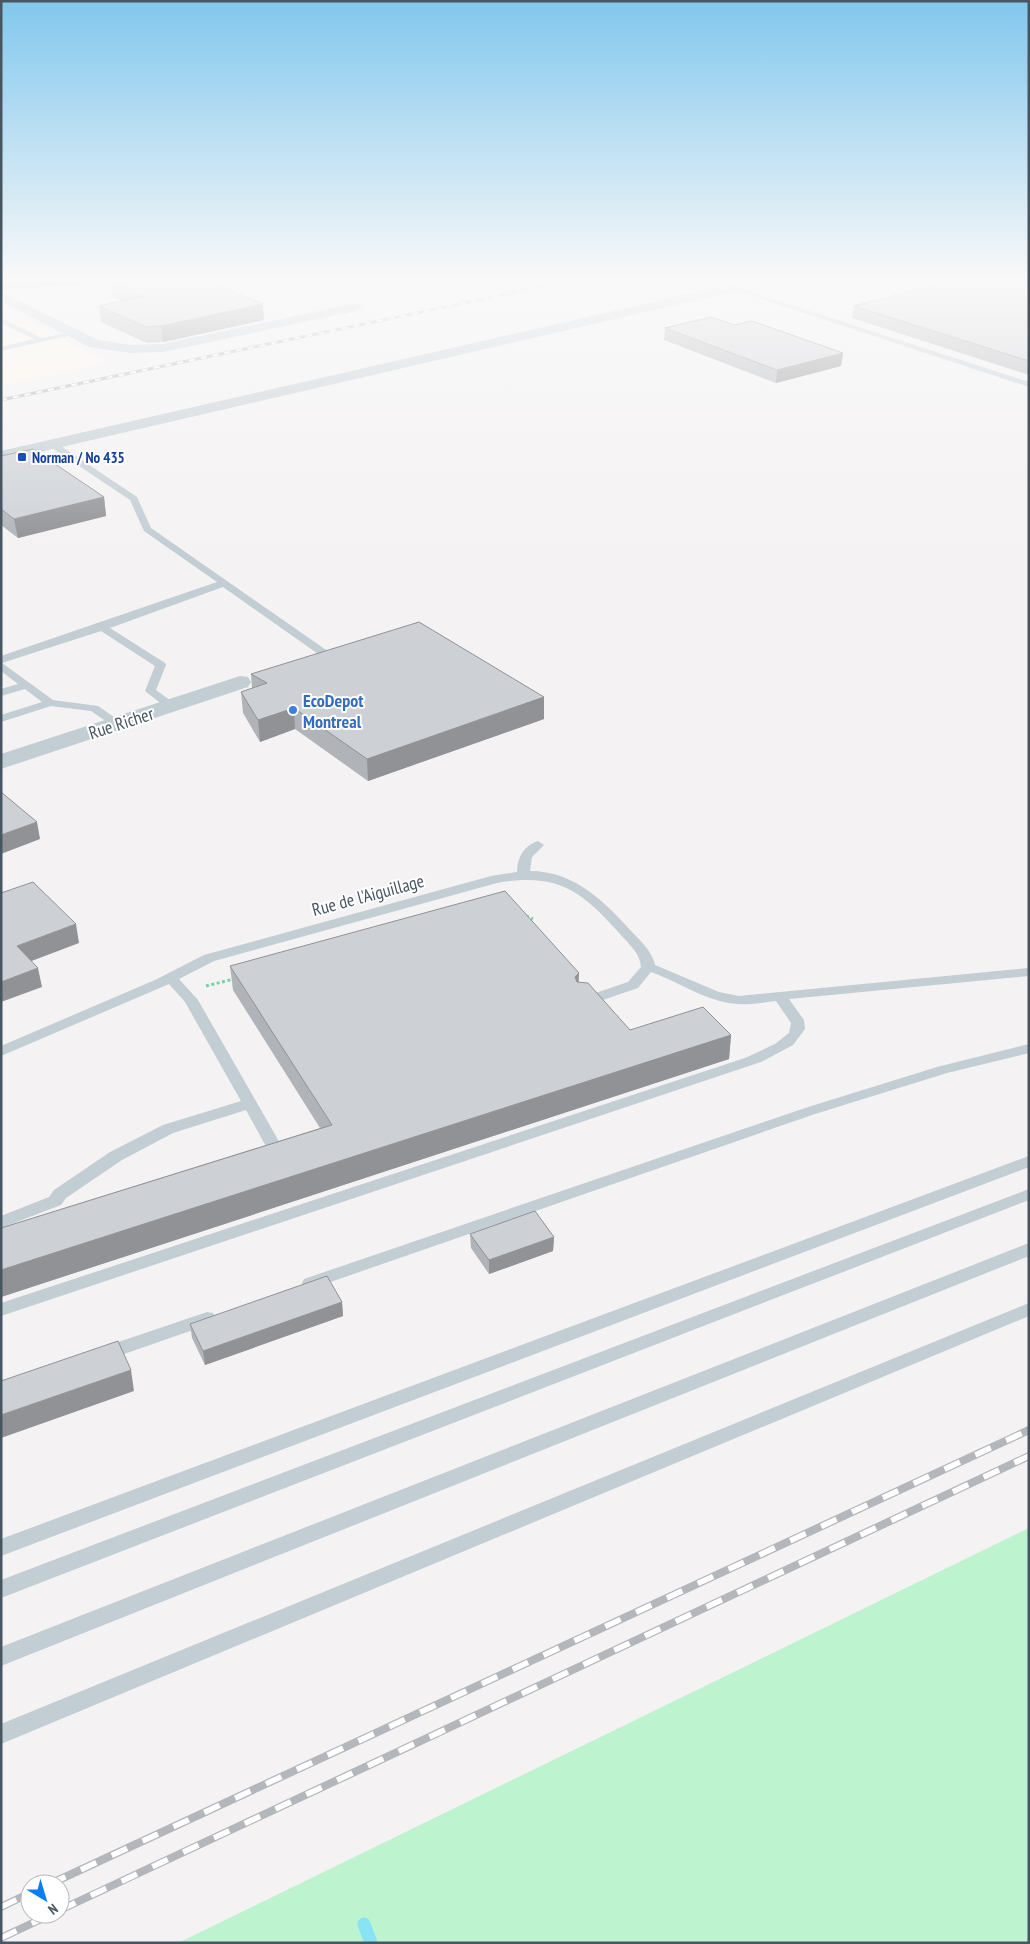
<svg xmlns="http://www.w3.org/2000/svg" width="1030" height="1944" font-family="'PT Sans Narrow',sans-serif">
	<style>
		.commercial { fill: #fef8ec }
		.green { fill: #bef3d0 }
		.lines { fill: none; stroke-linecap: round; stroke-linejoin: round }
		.stream { stroke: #88e3f4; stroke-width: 13 }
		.motorway-casing { stroke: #7192b0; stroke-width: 2 }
		.path { stroke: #73d5a0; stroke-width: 3; stroke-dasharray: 3 2.5; stroke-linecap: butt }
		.service { fill: #c2cdd4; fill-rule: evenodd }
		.minor { fill: #c2cdd4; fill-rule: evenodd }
		.tertiary { fill: #c2cdd4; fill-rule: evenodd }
		.motorway { fill: #86a7c4; fill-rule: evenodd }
		.rail-far1-casing { stroke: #b3b7bc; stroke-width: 3 }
		.rail-casing { stroke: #b3b7bc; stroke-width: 8 }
		.rail-far1 { stroke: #fff; stroke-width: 2; stroke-dasharray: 6; stroke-linecap: butt }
		.rail { stroke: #fff; stroke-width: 5.5; stroke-dasharray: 17; stroke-linecap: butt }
		.wall { fill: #b0b4b8 }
		.shaded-wall { fill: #909296 }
		.building { fill: #cdd1d6; stroke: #909296 }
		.transit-dot { fill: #1a4fb4; stroke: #fff; stroke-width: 2 }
		.shop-dot { fill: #3f7fe0; stroke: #fff; stroke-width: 2 }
		.labels { text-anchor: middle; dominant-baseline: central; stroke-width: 4; stroke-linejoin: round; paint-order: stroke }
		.far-transit-label { font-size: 15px; font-weight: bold; fill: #164399; stroke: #fff; text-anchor: start }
		.shop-label { font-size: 18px; font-weight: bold; fill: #366cbe; stroke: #fff; text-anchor: start }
		.street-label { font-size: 18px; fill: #485661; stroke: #fff }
	</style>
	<rect width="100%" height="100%" fill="#f4f2f2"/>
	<path class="commercial" d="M 1,307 L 109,363 L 1,386 Z"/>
	<path class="green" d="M 1029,1528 L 1029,1943 L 178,1943 Z"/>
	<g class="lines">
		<path class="stream" d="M 364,1924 L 371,1943"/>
		<defs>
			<path id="motorway" d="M 37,278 L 115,278 L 108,282 L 1,288 L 1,280 Z"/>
		</defs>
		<use href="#motorway" class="motorway-casing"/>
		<path class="path" d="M 526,916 L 533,919
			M 206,986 L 234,979"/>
		<path class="service" d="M 733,286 L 1029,382 L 1029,387 L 731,289 Z
			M 1,318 L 42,338 L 72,332 L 76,334 L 1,351 L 1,347 L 34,339 L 1,323 Z
			M 49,442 L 55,442 L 137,497 L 151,528 L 329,652 L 329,656 L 321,656 L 223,587 L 110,628 L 165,663 L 166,665 L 156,690 L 175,704 L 175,708 L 167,708 L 145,691 L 155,666 L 101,631 L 2,663 L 53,700 L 98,706 L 121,722 L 121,726 L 113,726 L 91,711 L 51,706 L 1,722 L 1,715 L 42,702 L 25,689 L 1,696 L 1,689 L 18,684 L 1,671 L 1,656 L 217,582 L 144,531 L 130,500 L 49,446 Z
			M 538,841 L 544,845 L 532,857 L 530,871 C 575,871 605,902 633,933 C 642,942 652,952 655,965 L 719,992 L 739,996 L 1029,968 L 1029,976 L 789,999 L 804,1020 L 805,1029 L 793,1045 L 761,1062 L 1,1316 L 1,1303 L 745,1058 L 775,1044 L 789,1033 L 791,1023 L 776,1001 C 764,1002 750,1005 738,1004 C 706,1002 680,982 651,972 L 638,988 L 588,1005 L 578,1005 L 576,1002 L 578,999 L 628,982 L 641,967 C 640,953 629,944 621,935 C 582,891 558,872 497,883 L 214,961 L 179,979 L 198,1000 L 289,1159 L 287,1163 L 275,1163 L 246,1110 L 173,1133 L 122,1160 L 66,1198 L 61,1205 L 1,1228 L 1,1216 L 49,1197 L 54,1190 L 110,1152 L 163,1125 L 241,1101 L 185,1002 L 169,984 L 1,1056 L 1,1046 L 155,980 L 204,955 L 491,876 L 517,872 C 517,858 524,845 538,841 Z
			M 1029,1044 L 1029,1053 L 947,1073 L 815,1114 L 316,1287 L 310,1289 L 304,1287 L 302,1283 L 304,1279 L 805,1108 L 937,1067 Z
			M 1029,1156 L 1029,1167 L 1,1556 L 1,1539 Z
			M 1029,1189 L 1029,1200 L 1,1598 L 1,1580 Z
			M 1029,1243 L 1029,1256 L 1,1666 L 1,1647 Z
			M 1029,1303 L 1029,1316 L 1,1744 L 1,1724 Z
			M 207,1312 L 213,1313 L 216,1318 L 213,1323 L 104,1361 L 98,1359 L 95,1354 L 98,1349 Z"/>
		<path class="minor" d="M 1,292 L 98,340 L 131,345 L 163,344 L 356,303 L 363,307 L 356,311 L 163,352 L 131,353 L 89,347 L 1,301 Z
			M 240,676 L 248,677 L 251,682 L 248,687 L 1,769 L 1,754 Z"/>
		<path class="tertiary" d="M 758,278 L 782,278 L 775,282 L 1,461 L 1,451 Z"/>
		<use href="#motorway" class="motorway"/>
		<defs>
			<path id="rail-far1" d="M 1,400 L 584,278"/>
			<path id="rail" d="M 50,1884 L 1029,1430
				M 1,1907 L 30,1893
				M 60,1910 L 1029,1456
				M 1,1938 L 52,1914"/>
		</defs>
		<use href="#rail-far1" class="rail-far1-casing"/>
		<use href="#rail" class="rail-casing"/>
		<use href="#rail-far1" class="rail-far1"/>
		<use href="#rail" class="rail"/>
	</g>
	<path class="wall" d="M 934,278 L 1029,278 L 1029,375 L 852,318 L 854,306 L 933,286 Z
		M 110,281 L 264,320 L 163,342 L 147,343 L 101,322 L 99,306 L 122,301 L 112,296 Z
		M 734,325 L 843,353 L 841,366 L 776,383 L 664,340 L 665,328 Z
		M 1,456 L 104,497 L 106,516 L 18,538 L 1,525 Z
		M 251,674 L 544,697 L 544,719 L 368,781 L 295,729 L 260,742 L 243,713 L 241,692 L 252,688 Z
		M 230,966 L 579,983 L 630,1030 L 731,1035 L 729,1059 L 1,1297 L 1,1228 L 320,1128 L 233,990 Z
		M 470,1234 L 554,1237 L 553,1251 L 489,1274 L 471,1248 Z
		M 342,1302 L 343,1316 L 205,1365 L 192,1338 L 190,1324 Z"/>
	<path class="shaded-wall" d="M 263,304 L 264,320 L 163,342 L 161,326 Z
		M 843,353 L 841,366 L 776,383 L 777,370 Z
		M 104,497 L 106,516 L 18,538 L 14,519 Z
		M 544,697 L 544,719 L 368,781 L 367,759 Z
		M 294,708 L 295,729 L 260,742 L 258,720 Z
		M 37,822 L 40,839 L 1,854 L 1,835 Z
		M 76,924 L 79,943 L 21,965 L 17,946 Z
		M 38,968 L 42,987 L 1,1002 L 1,982 Z
		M 579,973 L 578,997 L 575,977 Z
		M 731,1035 L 729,1059 L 1,1297 L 1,1270 Z
		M 554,1237 L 553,1251 L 489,1274 L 489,1260 Z
		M 342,1302 L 343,1316 L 205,1365 L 203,1351 Z
		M 131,1370 L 134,1391 L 1,1438 L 1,1415 Z"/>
	<path class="building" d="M 126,278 L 198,278 L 263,304 L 161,326 L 146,327 L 99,306 L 144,296 L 110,281 Z
		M 943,278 L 1029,278 L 1029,361 L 854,306 L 952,281 Z
		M 711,317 L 734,325 L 752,321 L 843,353 L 777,370 L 665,328 Z
		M 33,449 L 104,497 L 14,519 L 1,509 L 1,456 Z
		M 419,622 L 544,697 L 367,759 L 294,708 L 258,720 L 241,692 L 267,683 L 251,674 Z
		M 1,792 L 37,822 L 1,835 Z
		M 33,882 L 76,924 L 17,946 L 38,968 L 1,982 L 1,893 Z
		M 505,891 L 579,973 L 575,977 L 577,982 L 588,983 L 630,1030 L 703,1007 L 731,1035 L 1,1270 L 1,1228 L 332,1125 L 230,966 Z
		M 535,1211 L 554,1237 L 489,1260 L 470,1234 Z
		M 327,1276 L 342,1302 L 203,1351 L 190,1324 Z
		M 118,1341 L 131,1370 L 1,1415 L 1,1381 Z"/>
	<linearGradient id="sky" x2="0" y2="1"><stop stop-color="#81c7ed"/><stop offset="0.51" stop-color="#faf9f9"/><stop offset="1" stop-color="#faf9f9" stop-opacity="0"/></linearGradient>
	<rect width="1030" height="550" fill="url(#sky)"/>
	<rect class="transit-dot" x="17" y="452" width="10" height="10" rx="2.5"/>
	<circle class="shop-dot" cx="293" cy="710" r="5"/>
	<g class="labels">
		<g class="far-transit-label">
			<text x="32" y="457">Norman / No 435</text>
		</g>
		<g class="shop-label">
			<text x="303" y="700">EcoDepot<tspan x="303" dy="21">Montreal</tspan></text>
		</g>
		<g class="street-label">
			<text transform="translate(121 723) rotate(-18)">Rue Richer</text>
			<text transform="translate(368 895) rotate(-15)">Rue de l'Aiguillage</text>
		</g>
	</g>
	<rect width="1030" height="1944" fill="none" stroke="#485661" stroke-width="5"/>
	<g transform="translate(45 1899) rotate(142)"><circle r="24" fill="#ffffff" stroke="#b6bbc0"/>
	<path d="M0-4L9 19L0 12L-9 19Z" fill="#0b7df5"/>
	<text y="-8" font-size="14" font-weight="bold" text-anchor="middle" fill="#485661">N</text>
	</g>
</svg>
